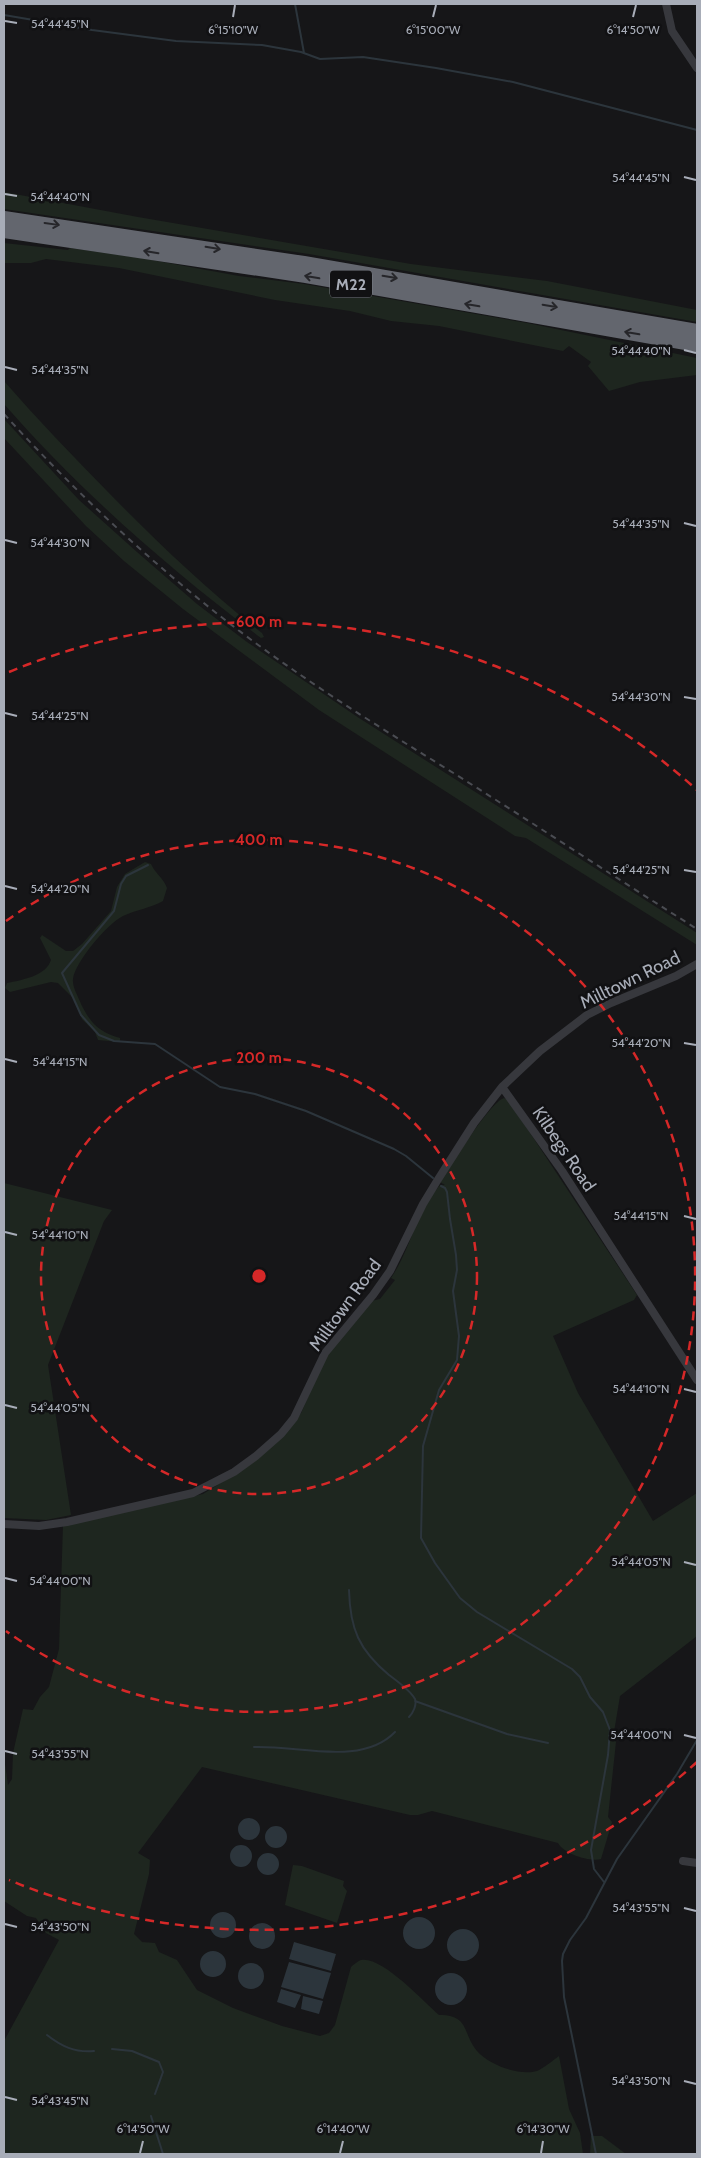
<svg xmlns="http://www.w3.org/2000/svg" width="701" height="2158" font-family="Cabin,sans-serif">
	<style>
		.green { fill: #1e261f }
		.water { fill: #2c353c }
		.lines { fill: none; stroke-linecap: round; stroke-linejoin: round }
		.stream { stroke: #2c353c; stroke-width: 2 }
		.minor { stroke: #37383d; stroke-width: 8 }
		.motorway { stroke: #63666e; stroke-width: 14 }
		.rail { stroke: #4a4c52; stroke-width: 2; stroke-dasharray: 6 5; stroke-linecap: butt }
		.oneway { stroke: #26262a }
		.ticks { fill: none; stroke: #a8adb8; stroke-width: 2 }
		.ring { fill: none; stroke: #d62828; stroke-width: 2.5; stroke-dasharray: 9 6 }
		.labels { text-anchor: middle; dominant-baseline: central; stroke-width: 5; stroke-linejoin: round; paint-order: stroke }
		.shield { fill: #111113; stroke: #7b7e86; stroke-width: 1 }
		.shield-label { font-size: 16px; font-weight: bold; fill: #a8adb8 }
		.street-label { font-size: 18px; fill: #a8adb8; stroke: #111113 }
		.ticks-label { font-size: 12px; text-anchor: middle; fill: #a8adb8; stroke: #111113; stroke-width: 5; stroke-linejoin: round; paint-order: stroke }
		.centre { fill: #d62828; stroke: #111113; stroke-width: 2.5 }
		.ring-label { font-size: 15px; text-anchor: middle; font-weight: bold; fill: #d62828; stroke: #111113; stroke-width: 5; stroke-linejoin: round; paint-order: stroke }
	</style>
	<rect width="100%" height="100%" fill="#161618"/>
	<path class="green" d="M 4,192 L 138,217 L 411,264 L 547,281 L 697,310 L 697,322 L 309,254 L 4,209 Z
		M 4,243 L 68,250 L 70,248 L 141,258 L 239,276 L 304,284 L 527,323 L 697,358 L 697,375 L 640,382 L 609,391 L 588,366 L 591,362 L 569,346 L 563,351 L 439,326 L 391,321 L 350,311 L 275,300 L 119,268 L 46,259 L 31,263 L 4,263 Z
		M 4,381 C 37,419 72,455 108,492 C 157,542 207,590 262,633 L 264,637 L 261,638 C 168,568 80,491 4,404 Z
		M 4,419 L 79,500 L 137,552 L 197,604 L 247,642 L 359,718 L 697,933 L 697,945 L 526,838 L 515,836 L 319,710 L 183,609 L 124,561 L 86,526 L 4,438 Z
		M 145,862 L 151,864 C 156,875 163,877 167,888 L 163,901 C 150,908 136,910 123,916 C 108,923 75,962 73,979 C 72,987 78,996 81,1004 C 91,1024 99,1032 120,1038 L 120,1042 L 98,1040 L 95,1032 L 82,1019 L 73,998 L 58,983 L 51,982 L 10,992 L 5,988 L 7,983 C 22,980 46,976 51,960 L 40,938 L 42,935 L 66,951 L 73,951 L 82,944 L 111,911 L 117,887 L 125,874 Z
		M 504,1098 L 509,1101 L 637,1295 L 634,1300 L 553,1336 L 578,1393 L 653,1521 L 697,1493 L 697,1636 L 620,1696 L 613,1738 L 616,1742 L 608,1817 L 612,1822 L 601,1859 C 589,1862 564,1854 558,1843 L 432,1811 L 418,1815 L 410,1815 L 202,1767 L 138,1853 L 150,1860 L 149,1874 L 134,1934 L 142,1942 L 155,1943 L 159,1952 L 177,1960 L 197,1990 L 233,2008 L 282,2026 L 320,2036 L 329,2033 L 335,2025 L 351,1967 C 353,1965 358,1961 361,1960 C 382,1956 423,2001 439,2015 C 470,2015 462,2033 477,2051 C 489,2065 519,2076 537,2071 C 544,2068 552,2061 559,2056 L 569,2109 L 580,2133 L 583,2154 L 4,2154 L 4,2041 L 59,1940 L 46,1933 L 36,1918 L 27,1916 L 4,1901 L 4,1757 L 8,1785 L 12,1779 L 13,1753 L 23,1709 L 33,1710 L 40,1697 L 49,1687 L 59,1649 L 63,1525 L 203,1494 L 240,1471 L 291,1427 L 301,1413 L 327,1354 L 371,1301 L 380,1299 L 395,1280 L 391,1278 C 411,1249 416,1211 440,1185 L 445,1185 L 440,1182 C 451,1166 489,1103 504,1098 Z
		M 4,1183 L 112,1210 L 104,1221 L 48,1365 L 71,1515 L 46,1520 L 4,1518 Z
		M 293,1865 L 302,1866 L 344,1881 L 343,1886 L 347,1891 L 337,1923 L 285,1905 Z
		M 591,2136 L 602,2136 L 626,2154 L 590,2154 Z"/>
	<path class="water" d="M238 1829a11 11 0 1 1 22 0a11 11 0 1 1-22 0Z
		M265 1837a11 11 0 1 1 22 0a11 11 0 1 1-22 0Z
		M230 1856a11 11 0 1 1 22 0a11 11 0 1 1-22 0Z
		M257 1864a11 11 0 1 1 22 0a11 11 0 1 1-22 0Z
		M210 1925a13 13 0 1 1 26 0a13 13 0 1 1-26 0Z
		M403 1933a16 16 0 1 1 32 0a16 16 0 1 1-32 0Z
		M249 1936a13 13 0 1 1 26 0a13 13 0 1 1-26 0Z
		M447 1945a16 16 0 1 1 32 0a16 16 0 1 1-32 0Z
		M 294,1942 L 336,1954 L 331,1971 L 289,1959 Z
		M200 1964a13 13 0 1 1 26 0a13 13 0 1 1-26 0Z
		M 289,1962 L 331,1973 L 323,1999 L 281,1987 Z
		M238 1976a13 13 0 1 1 26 0a13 13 0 1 1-26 0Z
		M435 1989a16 16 0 1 1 32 0a16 16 0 1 1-32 0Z
		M 281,1989 L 301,1995 L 295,2008 L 277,2002 Z
		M 303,1996 L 323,2001 L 319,2014 L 301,2009 Z"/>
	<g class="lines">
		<path class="stream" d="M 295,4 L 304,53
			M 4,15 L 92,30 L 176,41 L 262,45 L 301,52 L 320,59 L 363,57 L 436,68 L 513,82 L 697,130
			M 148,865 L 126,876 L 121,884 L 114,911 L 62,973 L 81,1015 L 99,1035 L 114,1041 L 155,1044 L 220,1087 L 255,1094 L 306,1111 L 394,1149 L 406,1156 L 433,1178
			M 441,1186 L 445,1188 L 447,1192 L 450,1219 L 456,1255 L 457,1270 L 453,1291 L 459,1336 L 457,1360 L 439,1390 L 423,1446 L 421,1538 L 435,1563 L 460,1598 L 477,1612 L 572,1669 L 580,1677 L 590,1697 L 603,1712 L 610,1730 L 608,1755 L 591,1850 L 594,1869 L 604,1882
			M 349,1590 C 350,1629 359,1650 389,1675 C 397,1681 410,1690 415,1699 C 417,1705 413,1713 409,1717
			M 415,1701 L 507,1734 L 548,1743
			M 254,1747 C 298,1745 361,1767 395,1732
			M 47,2035 C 61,2046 75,2053 94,2051
			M 112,2049 L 132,2051 L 159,2062 L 163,2072 L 155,2094
			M 151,2116 L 163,2154
			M 596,2154 L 564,1997 L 562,1961 L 563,1954 L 570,1940 L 586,1918 L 617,1859 L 677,1774 L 697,1740"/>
		<path class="minor" d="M 666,4 L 672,31 L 697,68
			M 502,1087 L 562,1171 L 697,1380
			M 4,1524 L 39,1526 L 67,1522 L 193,1493 L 234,1472 L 256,1456 L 281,1434 L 294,1418 L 325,1353 L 373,1295 L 390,1271 L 423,1204 L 437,1181 L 474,1123 L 502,1087 L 540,1051 L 587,1015 L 611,1003 L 676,976 L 697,964
			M 683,1861 L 697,1863"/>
		<path class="motorway" d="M 4,218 L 304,263 L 697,331
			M 4,231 L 306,276 L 697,345"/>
		<path class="rail" d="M 4,414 C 68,484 136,549 210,608 C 287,670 371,722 455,774 C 536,825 616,878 697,929"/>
	</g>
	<defs><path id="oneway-shaft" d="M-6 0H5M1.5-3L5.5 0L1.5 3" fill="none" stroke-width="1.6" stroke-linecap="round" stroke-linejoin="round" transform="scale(1.25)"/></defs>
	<g class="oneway">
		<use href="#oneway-shaft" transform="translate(52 224) rotate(8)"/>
		<use href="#oneway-shaft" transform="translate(213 248) rotate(9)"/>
		<use href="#oneway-shaft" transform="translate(151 252) rotate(-171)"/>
		<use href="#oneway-shaft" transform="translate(312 277) rotate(-170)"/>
		<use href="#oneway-shaft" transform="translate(390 277) rotate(9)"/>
		<use href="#oneway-shaft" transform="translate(472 305) rotate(-170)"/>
		<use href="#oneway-shaft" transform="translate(550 306) rotate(10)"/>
		<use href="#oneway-shaft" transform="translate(632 333) rotate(-170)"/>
	</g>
	<path class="ticks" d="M 233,17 L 235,5M 433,17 L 436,5M 633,17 L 636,5M 5,21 L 17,23M 684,177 L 696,180M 5,194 L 17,196M 684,350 L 696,353M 5,367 L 17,370M 684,523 L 696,526M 5,540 L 17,543M 684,697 L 696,699M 5,713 L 17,716M 684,870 L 696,872M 5,886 L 17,889M 684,1043 L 696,1045M 5,1059 L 17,1062M 684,1216 L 696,1219M 5,1232 L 17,1235M 684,1389 L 696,1392M 5,1405 L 17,1408M 684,1562 L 696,1565M 5,1578 L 17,1581M 684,1735 L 696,1738M 5,1751 L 17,1754M 684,1908 L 696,1911M 5,1924 L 17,1927M 684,2081 L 696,2084M 5,2097 L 17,2100M 140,2153 L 143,2141M 340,2153 L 343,2141M 541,2153 L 543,2141"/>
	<g class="ring">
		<circle cx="259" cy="1276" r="218"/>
		<path d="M6 921A436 436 0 1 1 6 1631"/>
		<path d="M697 1762A654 654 0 0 1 9 1880M9 672A654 654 0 0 1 697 790"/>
	</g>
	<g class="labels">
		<rect class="shield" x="330" y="270.5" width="42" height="27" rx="4"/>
		<g class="shield-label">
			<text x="351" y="284">M22</text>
		</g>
		<g class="street-label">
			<text transform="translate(630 980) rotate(-26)">Milltown Road</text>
			<text transform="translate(564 1149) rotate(56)">Kilbegs Road</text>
			<text transform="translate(345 1305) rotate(-54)">Milltown Road</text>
		</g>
	</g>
	<g class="ticks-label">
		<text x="60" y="28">54°44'45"N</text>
		<text x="233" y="34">6°15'10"W</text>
		<text x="433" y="34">6°15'00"W</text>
		<text x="633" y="34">6°14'50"W</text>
		<text x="641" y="182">54°44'45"N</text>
		<text x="60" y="201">54°44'40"N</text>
		<text x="641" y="355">54°44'40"N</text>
		<text x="60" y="374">54°44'35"N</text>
		<text x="641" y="528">54°44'35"N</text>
		<text x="60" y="547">54°44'30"N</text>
		<text x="641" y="701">54°44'30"N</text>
		<text x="60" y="720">54°44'25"N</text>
		<text x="641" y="874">54°44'25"N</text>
		<text x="60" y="893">54°44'20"N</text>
		<text x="641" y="1047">54°44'20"N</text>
		<text x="60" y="1066">54°44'15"N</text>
		<text x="641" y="1220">54°44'15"N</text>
		<text x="60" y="1239">54°44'10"N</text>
		<text x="641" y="1393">54°44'10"N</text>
		<text x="60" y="1412">54°44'05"N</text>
		<text x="641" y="1566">54°44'05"N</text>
		<text x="60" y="1585">54°44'00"N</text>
		<text x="641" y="1739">54°44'00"N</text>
		<text x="60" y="1758">54°43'55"N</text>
		<text x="641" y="1912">54°43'55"N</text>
		<text x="60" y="1931">54°43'50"N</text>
		<text x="641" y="2085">54°43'50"N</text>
		<text x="60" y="2105">54°43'45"N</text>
		<text x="143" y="2133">6°14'50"W</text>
		<text x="343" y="2133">6°14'40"W</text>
		<text x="543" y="2133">6°14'30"W</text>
	</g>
	<circle cx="259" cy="1276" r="8" class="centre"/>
	<g class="ring-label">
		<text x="259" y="627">600 m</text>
		<text x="259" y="845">400 m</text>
		<text x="259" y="1063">200 m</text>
	</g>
	<rect width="701" height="2158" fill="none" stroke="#a8adb8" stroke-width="10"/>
</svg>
